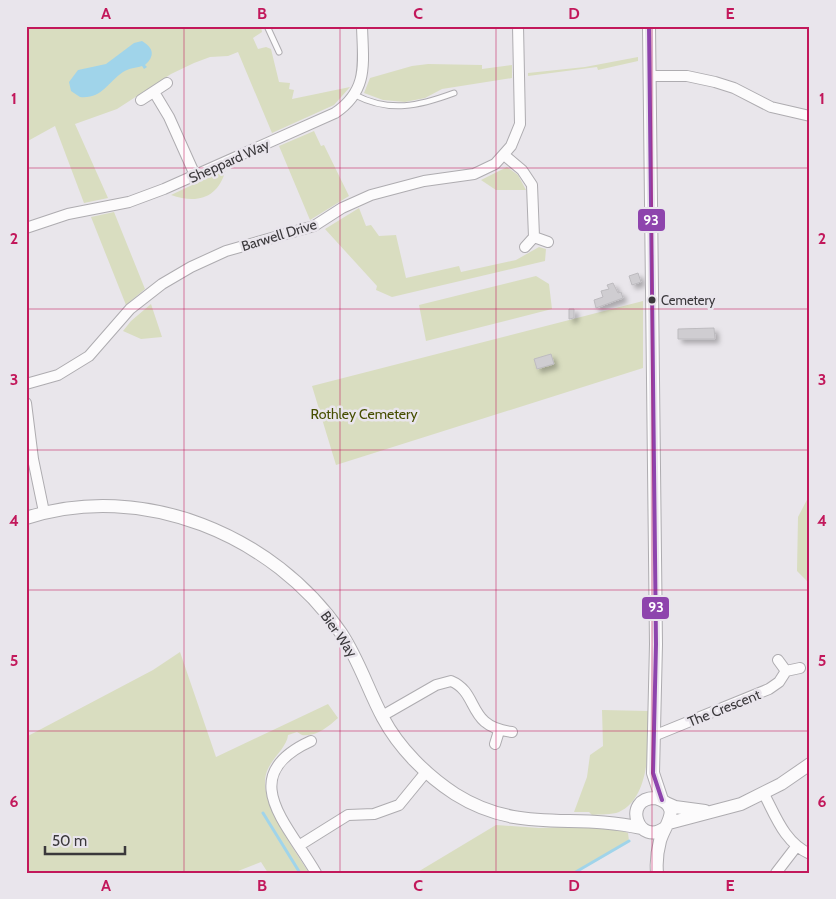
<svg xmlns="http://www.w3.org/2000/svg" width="836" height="899" font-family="Cabin,sans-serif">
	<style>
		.green { fill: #d9ddc0 }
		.water { fill: #a0d4ea }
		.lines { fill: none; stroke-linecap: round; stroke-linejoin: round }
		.stream { stroke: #a0d4ea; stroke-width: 3 }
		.building { fill: #cfcdd1; stroke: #bdbbbf; filter: url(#shadow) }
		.service-casing { stroke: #aeacb0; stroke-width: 7 }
		.minor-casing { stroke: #aeacb0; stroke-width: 12 }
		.tertiary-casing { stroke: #aeacb0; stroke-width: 14 }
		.service { stroke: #fcfbfc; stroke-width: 5 }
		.minor { stroke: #fcfbfc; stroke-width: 10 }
		.tertiary { stroke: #fcfbfc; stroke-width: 12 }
		.bus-1-casing { stroke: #e9e5ec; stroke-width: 8 }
		.bus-1 { stroke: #8e44ad; stroke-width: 4 }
		.grid { fill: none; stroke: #c2185b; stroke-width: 1; stroke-opacity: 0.55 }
		.bus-dot { fill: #3a383b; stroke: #e9e5ec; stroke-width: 2 }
		.labels { text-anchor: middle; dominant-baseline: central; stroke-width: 5; stroke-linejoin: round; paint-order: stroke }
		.bus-label { font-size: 13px; fill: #3a383b; stroke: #e9e5ec; text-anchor: start }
		.street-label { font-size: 14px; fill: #3a383b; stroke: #e9e5ec }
		.park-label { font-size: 14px; fill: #464e00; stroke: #e9e5ec }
		.line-badge { stroke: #e9e5ec; stroke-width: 2 }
		.badge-label { font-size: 14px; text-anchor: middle; font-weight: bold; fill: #fff }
		.neatline { fill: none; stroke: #c2185b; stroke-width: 2 }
		.grid-label { font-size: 16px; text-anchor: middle; font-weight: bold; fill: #c2185b }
	</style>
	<defs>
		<filter id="shadow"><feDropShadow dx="4" dy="4" stdDeviation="2.5" flood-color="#0004"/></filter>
	</defs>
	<rect width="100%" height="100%" fill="#e9e6eb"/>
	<path class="green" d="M 26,26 L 261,26 L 262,32 L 253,38 L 258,49 L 266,47 L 271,49 L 279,82 L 290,83 L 289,89 L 294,90 L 292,99 L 350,87 L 334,105 L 272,133 L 238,52 L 228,56 L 210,57 L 194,63 L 171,74 L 117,109 L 75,124 L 108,198 L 84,203 L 55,126 L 26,142 Z
		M 638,57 L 638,61 L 598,70 L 597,67 L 528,76 L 528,73 L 585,67 Z
		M 428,64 L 482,65 L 482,69 L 512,65 L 512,78 L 442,89 L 425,98 L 405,102 L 383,100 L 364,93 L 370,78 L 412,66 Z
		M 314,131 L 321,146 L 324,145 L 349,196 L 310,220 L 279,146 Z
		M 507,167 L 518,175 L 526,190 L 496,190 L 481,180 Z
		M 226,169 C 218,199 197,204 171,195 Z
		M 359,208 L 366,226 L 371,225 L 379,236 L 396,235 L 406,278 L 459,266 L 461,272 L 516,260 L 539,247 L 546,249 L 545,261 L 392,297 L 376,290 L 377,286 L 325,229 Z
		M 114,212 L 145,289 L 126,305 L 91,217 Z
		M 536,276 L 549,284 L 552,309 L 426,341 L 419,305 Z
		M 643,301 L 643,368 L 336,465 L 312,386 Z
		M 151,304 L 162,337 L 141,339 L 123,331 L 131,321 Z
		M 810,494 L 810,584 L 797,571 L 798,517 Z
		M 180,652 L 216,757 L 328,704 L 338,718 C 328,727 316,737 302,735 L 297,732 L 288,735 C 287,747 272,758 267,771 C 256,800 294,848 309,873 L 268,873 L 261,862 L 233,873 L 26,873 L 26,737 L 153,670 Z
		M 602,710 L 649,711 C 648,740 652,797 619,812 C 612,815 600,814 592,815 L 589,812 L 574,812 L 587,777 L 590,755 L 603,746 Z
		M 496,825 L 539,828 L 590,826 L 612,827 L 628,833 L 629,841 L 574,873 L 416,873 Z"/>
	<path class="water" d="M 142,41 C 154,48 155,56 145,65 L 147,67 L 144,69 L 142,66 C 136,68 129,68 123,72 C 107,83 102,99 80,97 L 71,91 L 69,82 L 78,70 L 106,64 L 134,43 Z"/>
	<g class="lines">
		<path class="stream" d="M 263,813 L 300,873
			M 574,873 L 629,841"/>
	</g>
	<path class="building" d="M 638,273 L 641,282 L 632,285 L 629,276 Z
		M 613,283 L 618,293 L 621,292 L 623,298 L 596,308 L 594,300 L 603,297 L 601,291 L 609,289 L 607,285 Z
		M 569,309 L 574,309 L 574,318 L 569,319 Z
		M 714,328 L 715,339 L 678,339 L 678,329 Z
		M 551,354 L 554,364 L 537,369 L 534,359 Z"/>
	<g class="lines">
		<defs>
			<path id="service" d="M 267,26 L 279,52
				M 355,95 C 390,113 419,106 454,93"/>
			<path id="minor" d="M 649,76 L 687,76 L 715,82 L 734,88 L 771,107 L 810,116
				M 154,92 L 169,117 L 195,175
				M 141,100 L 167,83
				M 504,155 L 522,170 L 532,185 L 534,237
				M 26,228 L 68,214 L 129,202 L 164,189 L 335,113 C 369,90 363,63 362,26
				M 525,247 L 534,237 L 548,242
				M 26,384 L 58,375 L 89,356 L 130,309 L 162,284 L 191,267 L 226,251 L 314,226 L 342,208 L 371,195 L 424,181 L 474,174 L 495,164 L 511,146 L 520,124 L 518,26
				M 26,403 L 33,459 L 44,512
				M 778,660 L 786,671
				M 382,716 L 436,685 L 451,681 C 480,693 466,727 512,732
				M 656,735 L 769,689 L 779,682 L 786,671 L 800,668
				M 311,741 C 234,776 288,824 316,873
				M 495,744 L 499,731
				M 764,794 C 776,817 785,843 810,854
				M 300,845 L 348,815 L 374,814 L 399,805 L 426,772
				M 776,873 L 796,847"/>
			<path id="tertiary" d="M 649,26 L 656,644 L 653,773 L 662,800
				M 26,518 C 142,480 274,535 341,633 C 359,660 368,690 383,718 C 399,748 426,775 455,794 C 520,835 573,812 641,828
				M 666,803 L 675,807 L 705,811
				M 669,823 L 741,804 L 781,784 L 810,764
				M 657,873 C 656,862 657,852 660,841 C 664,825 684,807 656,798 C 621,797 638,849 666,827"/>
		</defs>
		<use href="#service" class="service-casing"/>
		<use href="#minor" class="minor-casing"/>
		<use href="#tertiary" class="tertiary-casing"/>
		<use href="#service" class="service"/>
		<use href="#minor" class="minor"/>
		<use href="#tertiary" class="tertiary"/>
		<defs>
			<path id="bus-1" d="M 649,26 L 656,644 L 653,773 L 662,800"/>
		</defs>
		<use href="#bus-1" class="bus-1-casing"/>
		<use href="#bus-1" class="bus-1"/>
	</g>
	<path class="grid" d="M 184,26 L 184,873M 340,26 L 340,873M 496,26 L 496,873M 652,26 L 652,873M 26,168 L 810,168M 26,309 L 810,309M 26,450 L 810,450M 26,590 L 810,590M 26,731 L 810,731"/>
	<circle class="bus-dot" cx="652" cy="300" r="4.5"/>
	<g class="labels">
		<g class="bus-label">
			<text x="661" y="300">Cemetery</text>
		</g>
		<g class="street-label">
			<text transform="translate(229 161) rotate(-24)">Sheppard Way</text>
			<text transform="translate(279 235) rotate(-17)">Barwell Drive</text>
			<text transform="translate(339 634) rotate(55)">Bier Way</text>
			<text transform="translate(724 708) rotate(-22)">The Crescent</text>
		</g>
		<g class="park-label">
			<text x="364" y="414">Rothley Cemetery</text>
		</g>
	</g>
	<g class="line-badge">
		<rect x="637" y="208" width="29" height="24" rx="5" fill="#8e44ad"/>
		<rect x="641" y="596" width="29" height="24" rx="5" fill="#8e44ad"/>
	</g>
	<g class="badge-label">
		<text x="651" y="225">93</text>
		<text x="656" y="612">93</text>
	</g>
	<rect width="836" height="899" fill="none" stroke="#e9e5ec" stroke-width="55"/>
	<path d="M45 846v8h80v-8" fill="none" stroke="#3a383b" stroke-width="2.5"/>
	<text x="52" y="846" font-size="15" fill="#3a383b" stroke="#e9e5ec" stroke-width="4" paint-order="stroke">50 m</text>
	<rect x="28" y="28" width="780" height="844" class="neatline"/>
	<g class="grid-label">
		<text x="106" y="19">A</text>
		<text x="262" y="19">B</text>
		<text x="418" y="19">C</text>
		<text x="574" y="19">D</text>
		<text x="730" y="19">E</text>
		<text x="14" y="104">1</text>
		<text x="822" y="104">1</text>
		<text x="14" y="244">2</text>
		<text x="822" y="244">2</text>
		<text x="14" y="385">3</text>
		<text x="822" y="385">3</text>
		<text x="14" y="526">4</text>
		<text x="822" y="526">4</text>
		<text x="14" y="666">5</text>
		<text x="822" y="666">5</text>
		<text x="14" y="807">6</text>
		<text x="822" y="807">6</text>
		<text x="106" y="891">A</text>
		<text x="262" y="891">B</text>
		<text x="418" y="891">C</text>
		<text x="574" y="891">D</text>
		<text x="730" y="891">E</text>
	</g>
</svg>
